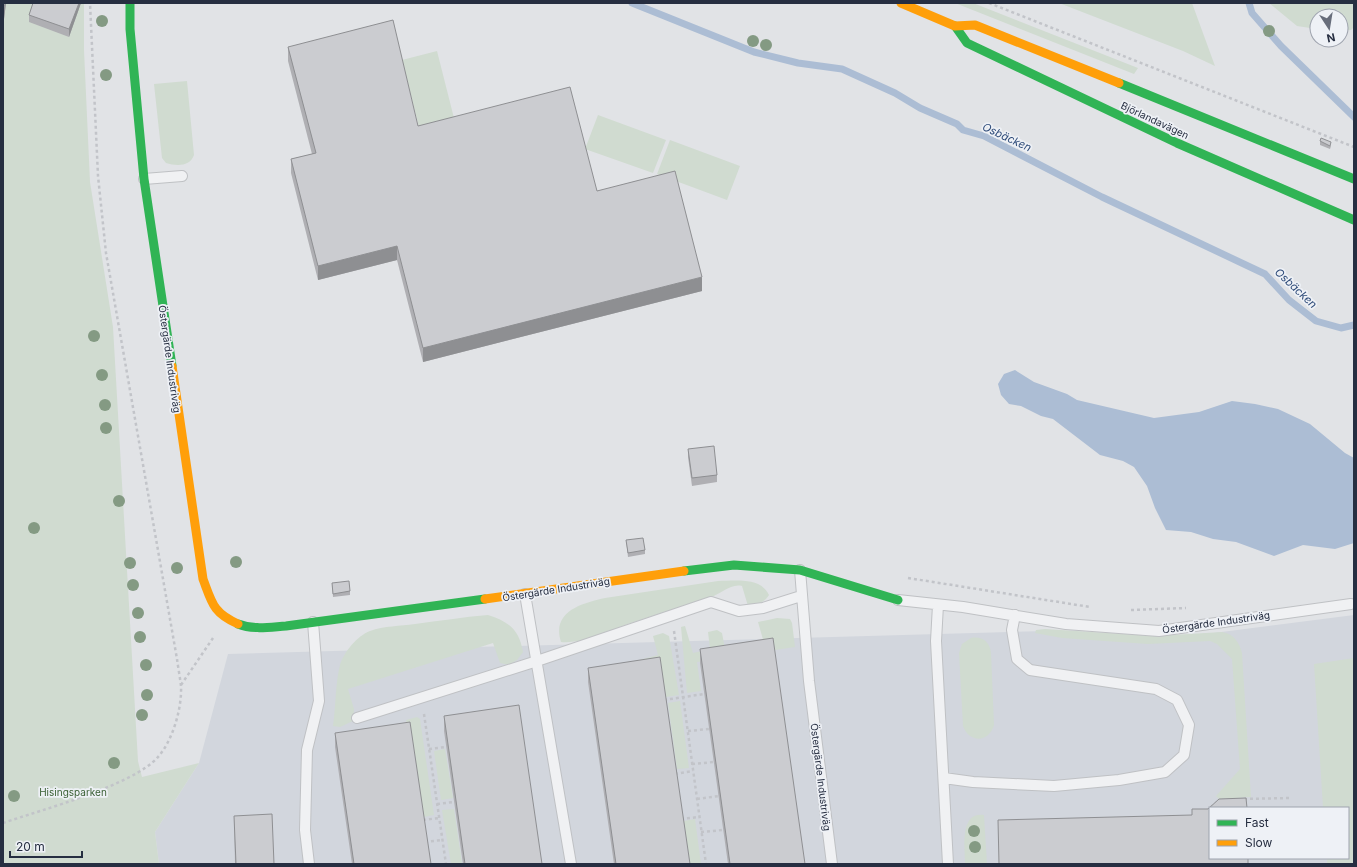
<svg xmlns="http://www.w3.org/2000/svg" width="1357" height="867" font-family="Inter,sans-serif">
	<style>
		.built { fill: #d2d6dd }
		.green { fill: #d0dbd0 }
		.water { fill: #acbdd4 }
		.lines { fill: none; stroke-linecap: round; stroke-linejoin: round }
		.stream { stroke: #acbdd4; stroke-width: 7 }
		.lane-casing { stroke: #bfc1c4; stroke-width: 12 }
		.path { stroke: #c2c4c9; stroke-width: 2.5; stroke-dasharray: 3 3; stroke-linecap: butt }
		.lane { stroke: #f0f1f3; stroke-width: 10 }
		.fast { stroke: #30b455; stroke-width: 9 }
		.slow { stroke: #ff9f0a; stroke-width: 9 }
		.tree { fill: #849a83 }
		.wall { fill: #afafb3 }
		.shaded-wall { fill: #8e8f92 }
		.building { fill: #cbccd0; stroke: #8e8f92 }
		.labels { text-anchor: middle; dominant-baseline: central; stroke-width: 3.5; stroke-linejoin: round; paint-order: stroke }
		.street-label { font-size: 10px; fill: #262e41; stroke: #eef1f6 }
		.park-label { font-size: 10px; fill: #385e32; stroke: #eef1f6 }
		.water-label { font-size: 11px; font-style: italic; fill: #2d4a78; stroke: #eef1f6 }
	</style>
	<rect width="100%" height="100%" fill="#e1e3e6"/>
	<path class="built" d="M 1354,615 L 1354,731 L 1348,808 L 1210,808 L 1210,858 L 1347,858 L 1347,864 L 159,864 L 155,832 L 199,763 L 228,654 L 1047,631 L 1159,640 Z"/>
	<path class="green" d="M 3,3 L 84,3 L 84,50 L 90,182 L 113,327 L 138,761 L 142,777 L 199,763 L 155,832 L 159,864 L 3,864 Z
		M 955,3 L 973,3 L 1138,68 L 1134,74 Z
		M 1059,3 L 1192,3 L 1215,66 L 1183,51 Z
		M 1269,3 L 1354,3 L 1354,27 L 1351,30 L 1341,31 L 1341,16 L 1317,16 L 1317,29 L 1297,26 Z
		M 437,51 L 456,126 L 421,135 L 402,60 Z
		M 187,81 L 194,155 C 190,167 176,166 166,163 L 162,158 L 154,84 Z
		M 598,115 L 666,140 L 653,173 L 585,149 Z
		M 670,140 L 740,166 L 727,200 L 657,174 Z
		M 718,581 C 735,581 761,577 769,595 C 765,602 756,606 748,606 L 742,586 C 731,583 721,594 711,597 C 685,606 660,613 634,622 C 611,629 585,644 561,642 C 551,611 583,603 605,598 Z
		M 488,615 C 509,622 519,629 523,652 L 517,660 L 509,665 L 500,663 L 493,643 L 348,689 L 354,709 L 353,721 L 340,727 L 333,726 C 336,706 335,685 340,665 C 344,652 357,636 370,631 C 384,626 400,626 415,624 C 439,621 463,617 488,615 Z
		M 777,618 L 790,619 L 792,623 L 795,647 L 697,662 L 701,691 L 687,693 L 681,627 L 685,626 L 693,653 L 710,649 L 708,632 L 717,630 L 722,633 L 725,649 L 764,643 L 758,622 Z
		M 1045,629 L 1155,636 L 1222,632 C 1234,634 1239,642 1242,653 L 1251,797 L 1219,799 L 1216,796 L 1240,769 L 1232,659 L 1217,644 L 1210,641 L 1148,644 L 1062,638 L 1035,633 L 1036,630 Z
		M 663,633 L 669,636 L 679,695 L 666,697 L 661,669 L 632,662 L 658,655 L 653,636 Z
		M 971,638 C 982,636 990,642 991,653 L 994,725 C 989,743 969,743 963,726 L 959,653 L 962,644 Z
		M 1354,658 L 1354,864 L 1327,864 L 1327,858 L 1348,858 L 1348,808 L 1323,808 L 1314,664 Z
		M 680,701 L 689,768 L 677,769 L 668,703 Z
		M 417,717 L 420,719 L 434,815 L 424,817 L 411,735 L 409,734 L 406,720 Z
		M 445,749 L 453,798 L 441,800 L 434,751 Z
		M 454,809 L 462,863 L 451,864 L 442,810 Z
		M 984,815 L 987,864 L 965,864 C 965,849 959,811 984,815 Z
		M 695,819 L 701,864 L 690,864 L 684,821 Z"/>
	<path class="water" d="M 1015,370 L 1034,382 L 1067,394 L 1077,400 L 1154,418 L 1199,412 L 1232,401 L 1255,404 L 1278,409 L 1310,424 L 1345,453 L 1354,458 L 1354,543 L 1335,549 L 1303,545 L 1274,556 L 1236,542 L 1213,539 L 1191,532 L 1166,530 L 1155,508 L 1147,486 L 1134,467 L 1123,461 L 1100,455 L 1053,419 L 1041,416 L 1021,406 L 1009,404 L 1001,395 L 998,384 L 1004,374 Z"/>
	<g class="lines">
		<path class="stream" d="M 632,3 L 754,52 L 798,63 L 842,69 L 895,93 L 920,108 L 957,124 L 963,130 L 984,136 L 1102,197 L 1265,274 L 1289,300 L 1316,321 L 1341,328 L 1354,325
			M 1249,3 L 1252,13 L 1281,46 L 1354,117"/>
		<defs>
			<path id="lane" d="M 144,179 L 182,176
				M 800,570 L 809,681 L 832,864
				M 525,594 L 571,864
				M 898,600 L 963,607 L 1066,624 L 1159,631 L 1351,604
				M 938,605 L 936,641 L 948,864
				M 357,718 L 537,661 L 711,602 L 739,611 L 763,608 L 801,596
				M 944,778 L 973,782 L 1054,786 L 1119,780 L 1165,772 L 1184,755 L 1189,725 L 1177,700 L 1156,689 L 1030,670 L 1017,659 L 1012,630 L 1015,615
				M 309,864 L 305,830 L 307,750 L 319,701 L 313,622"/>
		</defs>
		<use href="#lane" class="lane-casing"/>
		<path class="path" d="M 989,3 L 1354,147
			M 908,578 L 1090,607
			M 1131,610 L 1186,608
			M 674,631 L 706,864
			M 181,685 L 213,638
			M 664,700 L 704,694
			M 424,714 L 446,864
			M 688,731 L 709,729
			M 429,749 L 446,747
			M 692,764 L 714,762
			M 675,774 L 693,771
			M 697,799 L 719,796
			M 1244,799 L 1290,798
			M 437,804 L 454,802
			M 1206,811 L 1217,802
			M 681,819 L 699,817
			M 423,820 L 439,818
			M 3,823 C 41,810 134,785 158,757 C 173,740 182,708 181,686 C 180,677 178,667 177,659 L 106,253 L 98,176 L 90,3
			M 701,832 L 723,830
			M 425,842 L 442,840"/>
		<use href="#lane" class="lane"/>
		<path class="fast" d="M 130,3 L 130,29 L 144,179 L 172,366
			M 955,26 L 967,43 L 1177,143 L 1354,220
			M 1119,83 L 1354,179
			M 684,571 L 734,565 L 800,570 L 898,600
			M 238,624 C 253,630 270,627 286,626 L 485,599"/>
		<path class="slow" d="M 901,3 L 955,26 L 975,25 L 1119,83
			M 172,366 L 203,579 C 212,603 213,613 238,624
			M 485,599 L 684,571"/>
	</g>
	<g class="tree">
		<circle cx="102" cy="21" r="6"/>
		<circle cx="1269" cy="31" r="6"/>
		<circle cx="753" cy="41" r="6"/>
		<circle cx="766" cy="45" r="6"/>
		<circle cx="106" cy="75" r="6"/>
		<circle cx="94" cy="336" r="6"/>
		<circle cx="102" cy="375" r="6"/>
		<circle cx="105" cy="405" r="6"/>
		<circle cx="106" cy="428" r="6"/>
		<circle cx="119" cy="501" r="6"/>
		<circle cx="34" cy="528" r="6"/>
		<circle cx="236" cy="562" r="6"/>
		<circle cx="130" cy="563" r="6"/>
		<circle cx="177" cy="568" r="6"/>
		<circle cx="133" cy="585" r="6"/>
		<circle cx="138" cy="613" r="6"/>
		<circle cx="140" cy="637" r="6"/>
		<circle cx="146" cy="665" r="6"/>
		<circle cx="147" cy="695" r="6"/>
		<circle cx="142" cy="715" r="6"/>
		<circle cx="114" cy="763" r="6"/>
		<circle cx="14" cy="796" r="6"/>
		<circle cx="974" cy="831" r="6"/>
		<circle cx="975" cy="847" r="6"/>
	</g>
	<path class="wall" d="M 3,3 L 6,3 L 4,19 L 3,19 Z
		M 33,3 L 81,3 L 69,37 L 29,22 L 29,15 Z
		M 288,47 L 418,126 L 597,191 L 702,291 L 423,362 L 397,260 L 318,280 L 291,173 L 291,159 L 312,154 L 288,61 Z
		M 1320,141 L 1331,146 L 1330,149 L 1320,145 Z
		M 688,449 L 717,475 L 717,482 L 692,486 L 688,457 Z
		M 626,540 L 645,550 L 645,554 L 628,557 Z
		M 332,583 L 350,591 L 350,595 L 333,597 Z
		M 700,649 L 805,864 L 728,864 L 700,663 Z
		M 588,668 L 690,864 L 614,864 L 588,682 Z
		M 444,716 L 542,864 L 463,864 L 444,731 Z
		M 335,733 L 431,864 L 352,864 L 335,747 Z
		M 234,816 L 274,864 L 235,864 Z"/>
	<path class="shaded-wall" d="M 5,3 L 6,3 L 4,19 L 4,8 Z
		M 79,3 L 81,3 L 69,37 L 69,29 Z
		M 397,246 L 397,260 L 318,280 L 318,266 Z
		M 702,277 L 702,291 L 423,362 L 423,348 Z"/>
	<path class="building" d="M 3,3 L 5,3 L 4,8 L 3,8 Z
		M 33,3 L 79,3 L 69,29 L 29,15 Z
		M 393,20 L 418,126 L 570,87 L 597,191 L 675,171 L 702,277 L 423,348 L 397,246 L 318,266 L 291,159 L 316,153 L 288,47 Z
		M 1321,138 L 1331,142 L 1330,146 L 1320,141 Z
		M 714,446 L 717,475 L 692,478 L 688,449 Z
		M 643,538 L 645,550 L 628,553 L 626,540 Z
		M 349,581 L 350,591 L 333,594 L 332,583 Z
		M 773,638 L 805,864 L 730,864 L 700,649 Z
		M 660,657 L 690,864 L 616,864 L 588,668 Z
		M 519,705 L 542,864 L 465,864 L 444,716 Z
		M 410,722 L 431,864 L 354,864 L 335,733 Z
		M 1246,798 L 1247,808 L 1210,808 L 1210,858 L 1248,858 L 1248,864 L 999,864 L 998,820 L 1192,815 L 1192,809 L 1208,809 L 1219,799 Z
		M 272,814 L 274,864 L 236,864 L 234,816 Z"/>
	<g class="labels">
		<g class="street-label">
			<text transform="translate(1155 120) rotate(25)">Björlandavägen</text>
			<text transform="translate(170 359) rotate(82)">Östergärde Industriväg</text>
			<text transform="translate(556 589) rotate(-9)">Östergärde Industriväg</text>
			<text transform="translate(1216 622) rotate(-8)">Östergärde Industriväg</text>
			<text transform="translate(821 777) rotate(83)">Östergärde Industriväg</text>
		</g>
		<g class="park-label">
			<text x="73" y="792">Hisingsparken</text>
		</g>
		<g class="water-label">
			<text transform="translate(1007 137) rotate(25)">Osbäcken</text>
			<text transform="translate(1296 288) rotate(43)">Osbäcken</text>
		</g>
	</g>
	<rect width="1357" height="867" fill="none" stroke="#262e41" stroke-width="8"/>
	<rect x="1209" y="807" width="140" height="52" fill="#eef1f6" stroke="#9ea3ae"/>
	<rect x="1217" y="820" width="20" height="6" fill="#30b455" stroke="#9ea3ae"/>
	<text x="1245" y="827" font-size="12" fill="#262e41">Fast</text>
	<rect x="1217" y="840" width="20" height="6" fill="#ff9f0a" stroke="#9ea3ae"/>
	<text x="1245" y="847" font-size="12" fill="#262e41">Slow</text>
	<g transform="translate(1329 28) rotate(168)"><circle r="19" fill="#eef1f6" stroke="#9ea3ae"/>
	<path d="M0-3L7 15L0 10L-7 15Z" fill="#676d7b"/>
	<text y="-6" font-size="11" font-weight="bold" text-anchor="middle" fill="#262e41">N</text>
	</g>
	<path d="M10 851v6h72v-6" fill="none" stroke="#262e41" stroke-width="2"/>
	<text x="16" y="851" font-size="12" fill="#262e41" stroke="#eef1f6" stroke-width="3" paint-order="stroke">20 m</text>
</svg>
